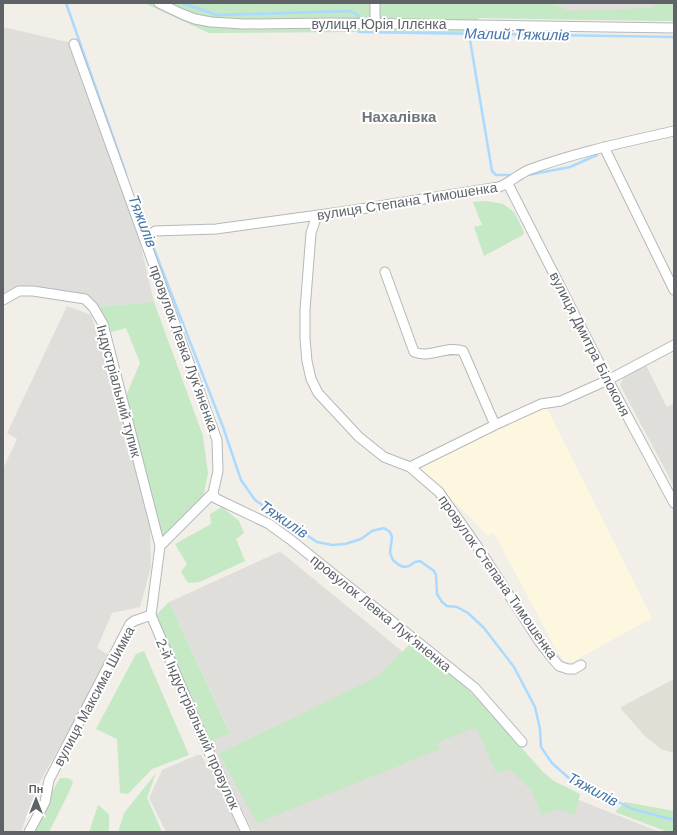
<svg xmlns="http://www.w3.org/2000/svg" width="677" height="835" font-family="Arial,sans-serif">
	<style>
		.commercial { fill: #fef7e0 }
		.industrial { fill: #e0deda }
		.education { fill: #e1ded6 }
		.green { fill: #c5e8c5 }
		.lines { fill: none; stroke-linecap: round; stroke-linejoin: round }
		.stream { stroke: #aadaff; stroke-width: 2.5 }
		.street-casing { stroke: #b5b8bc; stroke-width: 11 }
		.street { stroke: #fff; stroke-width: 9 }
		.labels { text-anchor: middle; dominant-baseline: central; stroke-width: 4; stroke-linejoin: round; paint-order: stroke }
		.street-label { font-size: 14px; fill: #5f6368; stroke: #fff }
		.water-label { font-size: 15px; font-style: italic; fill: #4174aa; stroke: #fff }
		.neighbourhood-label { font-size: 15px; font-weight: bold; fill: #70757a; stroke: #fff }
	</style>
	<rect width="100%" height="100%" fill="#f1efe8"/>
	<path class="commercial" d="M 546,406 L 652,618 L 572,662 L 565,662 L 558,653 L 494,533 L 488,536 L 456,503 L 448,501 L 422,471 L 423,466 L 503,425 Z"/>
	<path class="industrial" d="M 486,3 L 674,3 L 674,21 L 479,18 Z
		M 3,27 L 72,43 L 139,239 L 154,302 L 93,307 L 85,299 L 33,291 L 3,300 Z
		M 67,306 L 91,315 L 114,386 L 150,523 L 151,567 L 140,607 L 112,613 L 97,648 L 111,656 L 38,785 L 21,832 L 3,832 L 3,469 L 17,439 L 7,433 Z
		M 646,365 L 667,407 L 674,403 L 674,486 L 620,385 L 624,376 Z
		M 279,552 L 282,553 L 403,652 L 546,787 L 660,832 L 253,832 L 209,742 L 230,732 L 169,602 Z
		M 197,755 L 201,755 L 216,779 L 242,832 L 166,832 L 149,798 L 162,770 Z"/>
	<path class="education" d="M 674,679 L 674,753 L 661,749 L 646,737 L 621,709 L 621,707 Z"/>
	<path class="green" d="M 144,3 L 550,3 L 569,11 L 652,8 C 660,1 665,2 674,4 L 674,21 L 479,18 L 469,34 L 359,32 L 209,33 Z
		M 486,201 L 503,204 L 514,212 L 524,232 L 523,235 L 484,256 L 474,227 L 482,225 L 473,202 Z
		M 154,302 L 203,436 L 208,473 L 202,503 L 160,546 L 123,403 L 140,363 L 126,328 L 105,334 L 93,307 Z
		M 222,507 L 239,521 L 244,533 L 236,539 L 245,561 L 200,582 L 188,583 L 181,572 L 187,564 L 175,544 L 211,524 L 210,514 Z
		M 169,602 L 230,733 L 209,742 L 155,616 Z
		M 412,642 L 460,682 L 482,703 L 543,772 L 554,781 L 580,794 L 575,815 L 558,809 L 542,815 L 531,790 L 509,769 L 496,773 L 476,727 L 437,743 L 440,749 L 257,823 L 219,754 L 377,677 Z
		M 144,651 L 189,755 L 152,769 L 128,794 L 120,793 L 117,739 L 96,729 L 136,654 Z
		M 156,773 L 147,798 L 162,832 L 118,832 L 124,813 Z
		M 60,778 L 68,778 L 73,781 L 70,790 L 49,832 L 34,832 L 50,795 Z
		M 625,802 L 674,811 L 674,832 L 668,832 L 615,812 Z
		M 98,805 L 109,814 L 109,832 L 89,832 Z"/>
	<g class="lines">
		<path class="stream" d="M 66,3 L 126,174
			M 182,3 L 217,15 L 350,11 L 358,15 L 359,21
			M 359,32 L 674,37
			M 469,34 L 492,171 L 496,175 L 514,175
			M 528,175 L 570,167 L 597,155
			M 137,205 L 223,427 L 241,480 L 255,500 L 317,542 L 332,545 L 345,544 L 361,539 L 372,531 L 384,528 L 390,532 L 392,537 L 390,553 L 393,560 L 399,565 L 404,567 L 409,566 L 415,562 L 420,561 L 434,571 L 436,575 L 437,594 L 442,602 L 447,606 L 457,607 L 468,613 L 484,628 L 514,667 L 535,707 L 540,729 L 541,747 L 552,763 L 571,780 L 597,791 L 632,809 L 674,820"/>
		<defs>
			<path id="street" d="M 159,3 L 182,14 L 195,19 L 211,22 L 244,24 L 332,23 L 674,28
				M 375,24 L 375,3
				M 74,44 L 217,440 L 218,471 L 213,493 L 215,498 L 269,524 L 291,540 L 475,688 L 522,742
				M 604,147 L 674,290
				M 508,184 L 608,380 L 674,503
				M 317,215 L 311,233 L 305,310 L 305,339 L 307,361 L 311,379 L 318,393 L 359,437 L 384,457 L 410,467 L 439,492 L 477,546 L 539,641 L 553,659 L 559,666 L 568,669 L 574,669 L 581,665
				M 155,231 L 216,229 L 348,211 L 499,187 C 510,183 519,173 531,169 C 577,152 626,142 674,131
				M 385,272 L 414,352 C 430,359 447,345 463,351 L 495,425
				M 3,300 L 19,291 L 33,291 L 85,299 L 93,307 L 103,324 L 160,546
				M 410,467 L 495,425 L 541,404 L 561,401 L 608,380 L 674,345
				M 151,615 L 207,748 L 246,832
				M 29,832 L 45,802 L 49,780 L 130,624 L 134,621 L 151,615 L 160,546 L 213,493"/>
		</defs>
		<use href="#street" class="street-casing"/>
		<use href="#street" class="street"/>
	</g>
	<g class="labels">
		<g class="street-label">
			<text x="379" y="24">вулиця Юрія Іллєнка</text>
			<text transform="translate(407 201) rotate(-9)">вулиця Степана Тимошенка</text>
			<text transform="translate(590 344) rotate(63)">вулиця Дмитра Білоконя</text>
			<text transform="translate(184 348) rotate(70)">провулок Левка Лукʼяненка</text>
			<text transform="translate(119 391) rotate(75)">Індустріальний тупик</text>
			<text transform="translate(498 577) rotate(55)">провулок Степана Тимошенка</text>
			<text transform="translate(381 613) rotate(39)">провулок Левка Лукʼяненка</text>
			<text transform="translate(94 696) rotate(-62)">вулиця Максима Шимка</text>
			<text transform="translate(198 724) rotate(66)">2-й Індустріальний провулок</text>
		</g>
		<g class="water-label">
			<text transform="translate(517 34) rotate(1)">Малий Тяжилів</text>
			<text transform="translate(143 221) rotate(69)">Тяжилів</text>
			<text transform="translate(284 519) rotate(34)">Тяжилів</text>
			<text transform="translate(593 789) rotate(28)">Тяжилів</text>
		</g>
		<g class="neighbourhood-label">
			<text x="399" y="116">Нахалівка</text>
		</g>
	</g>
	<rect width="677" height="835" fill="none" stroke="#5f6368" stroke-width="8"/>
	<g transform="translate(36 799)" stroke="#ffffff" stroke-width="3" paint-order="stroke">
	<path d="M0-3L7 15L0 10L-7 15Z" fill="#5f6368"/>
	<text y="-6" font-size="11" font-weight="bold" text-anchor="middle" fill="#5f6368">Пн</text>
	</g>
</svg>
